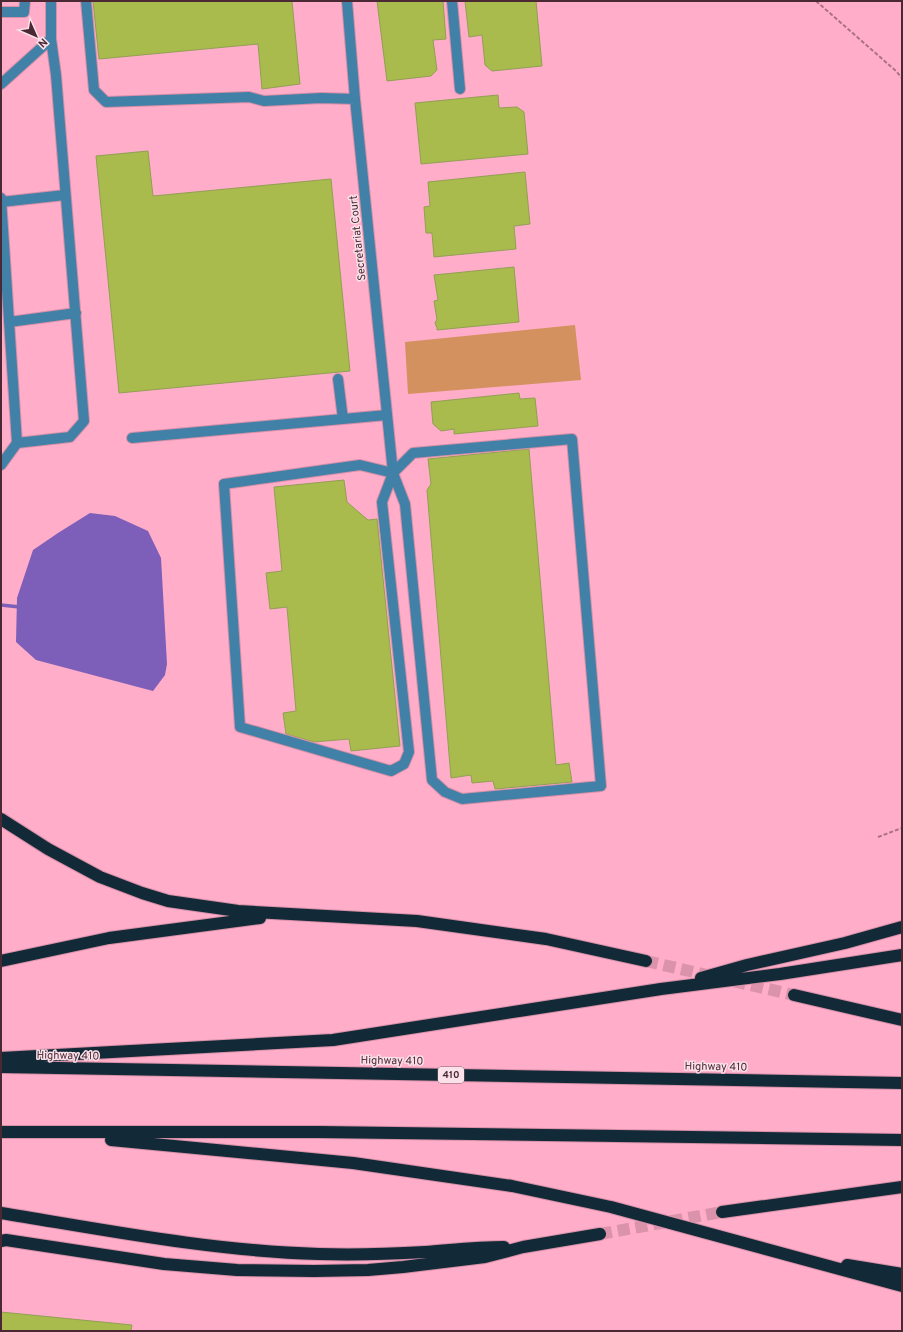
<svg xmlns="http://www.w3.org/2000/svg" width="903" height="1332" font-family="Overpass,sans-serif">
	<style>
		.green { fill: #d2915e }
		.water { fill: #7d5eb8 }
		.lines { fill: none; stroke-linecap: round; stroke-linejoin: round }
		.stream { stroke: #7d5eb8; stroke-width: 3.5 }
		.building { fill: #a9bb4c; stroke: #929f54 }
		.highway-tunnel { stroke: #db93ab; stroke-width: 12; stroke-dasharray: 12 6; stroke-linecap: butt }
		.minor-casing { stroke: #d790a8; stroke-width: 12 }
		.highway-casing { stroke: #d790a8; stroke-width: 14 }
		.path { stroke: #ad7186; stroke-width: 2; stroke-dasharray: 4 2; stroke-linecap: butt }
		.minor { stroke: #4181a8; stroke-width: 10 }
		.highway { stroke: #122937; stroke-width: 12 }
		.labels { text-anchor: middle; dominant-baseline: central; stroke-width: 3; stroke-linejoin: round; paint-order: stroke }
		.shield { fill: #fbe1e9; stroke: #7f606b; stroke-width: 1 }
		.shield-label { font-size: 10px; font-weight: bold; fill: #4a2935 }
		.street-label { font-size: 11px; fill: #4a2935; stroke: #fbe1e9 }
	</style>
	<rect width="100%" height="100%" fill="#ffadc8"/>
	<path class="green" d="M 575,325 L 581,380 L 408,394 L 405,342 Z"/>
	<path class="water" d="M 90,513 L 115,516 L 148,531 L 161,558 L 167,664 L 165,675 L 153,691 L 36,660 L 16,642 L 17,598 L 33,550 L 58,533 Z"/>
	<g class="lines">
		<path class="stream" d="M 1,605 L 20,607"/>
	</g>
	<path class="building" d="M 93,1 L 292,1 L 300,84 L 262,89 L 258,44 L 99,59 Z
		M 377,1 L 443,1 L 446,39 L 433,40 L 437,70 L 431,76 L 387,81 Z
		M 465,1 L 536,1 L 542,66 L 492,71 L 485,65 L 482,35 L 469,37 Z
		M 498,95 L 499,108 L 517,107 L 524,112 L 528,154 L 421,164 L 415,103 Z
		M 148,151 L 153,196 L 331,179 L 350,371 L 119,393 L 96,156 Z
		M 525,172 L 530,224 L 514,226 L 516,249 L 434,257 L 432,233 L 426,233 L 424,207 L 430,206 L 428,182 Z
		M 514,267 L 519,322 L 437,330 L 437,327 L 436,326 L 435,322 L 437,320 L 434,301 L 438,300 L 434,275 Z
		M 519,393 L 520,399 L 535,398 L 538,426 L 454,434 L 454,429 L 441,431 L 433,424 L 431,402 Z
		M 529,449 L 556,765 L 569,763 L 572,782 L 495,789 L 493,781 L 472,783 L 471,775 L 451,778 L 427,490 L 431,484 L 428,459 Z
		M 344,480 L 347,502 L 368,520 L 377,519 L 400,746 L 351,751 L 349,739 L 314,742 L 286,734 L 283,713 L 296,711 L 287,607 L 270,609 L 266,573 L 282,571 L 274,487 Z
		M 1,1312 L 132,1325 L 131,1331 L 1,1331 Z"/>
	<g class="lines">
		<path class="highway-tunnel" d="M 646,961 L 794,995
			M 600,1234 L 722,1212"/>
		<defs>
			<path id="minor" d="M 86,1 L 94,90 L 106,102 L 249,97 L 264,101 L 321,98 L 355,99
				M 347,1 L 355,99 L 393,473 L 405,504 L 432,780 L 445,792 L 462,799 L 601,786 L 572,439 L 413,453 L 393,473 L 382,502 L 409,752 L 404,764 L 391,771 L 240,727 L 224,484 L 360,465 L 393,473
				M 452,1 L 460,89
				M 1,12 L 24,12 L 25,1
				M 1,84 L 51,39
				M 1,198 L 17,443 L 70,437 L 84,421 L 56,75 L 51,39 L 51,1
				M 1,202 L 65,195
				M 9,322 L 76,313
				M 338,379 L 343,419
				M 132,438 L 387,415
				M 1,465 L 17,443"/>
			<path id="highway" d="M 1,819 L 48,849 L 100,877 L 142,893 L 168,901 L 238,911 L 417,921 L 546,939 L 646,961
				M 1,961 L 109,938 L 260,918
				M 701,978 L 747,965 L 845,943 L 902,927
				M 794,995 L 902,1020
				M 1,1058 L 333,1040 L 661,989 L 780,974 L 902,955
				M 1,1067 L 902,1083
				M 1,1132 L 319,1132 L 902,1140
				M 111,1140 L 353,1163 L 512,1186 L 611,1207 L 902,1286
				M 722,1212 L 902,1187
				M 1,1213 C 106,1230 212,1251 319,1254 C 355,1255 390,1254 425,1252 C 452,1250 478,1247 504,1247
				M 1,1241 L 6,1240 L 164,1264 L 237,1270 L 314,1271 L 368,1270 L 403,1267 L 485,1257 L 523,1247 L 600,1234
				M 847,1265 L 902,1274"/>
		</defs>
		<use href="#minor" class="minor-casing"/>
		<use href="#highway" class="highway-casing"/>
		<path class="path" d="M 816,1 L 896,71 L 902,78
			M 878,837 L 902,828"/>
		<use href="#minor" class="minor"/>
		<use href="#highway" class="highway"/>
	</g>
	<g class="labels">
		<rect class="shield" x="438" y="1067" width="26" height="16" rx="3"/>
		<g class="shield-label">
			<text x="451" y="1075">410</text>
		</g>
		<g class="street-label">
			<text transform="translate(358 238) rotate(-96)">Secretariat Court</text>
			<text transform="translate(68 1056) rotate(1)">Highway 410</text>
			<text transform="translate(392 1061) rotate(1)">Highway 410</text>
			<text transform="translate(716 1067) rotate(1)">Highway 410</text>
		</g>
	</g>
	<rect width="903" height="1332" fill="none" stroke="#4a2935" stroke-width="4"/>
	<g transform="translate(36 36) rotate(135)" stroke="#fbe1e9" stroke-width="3" paint-order="stroke">
	<path d="M0-3L7 15L0 10L-7 15Z" fill="#4a2935"/>
	<text y="-6" font-size="11" font-weight="bold" text-anchor="middle" fill="#4a2935">N</text>
	</g>
</svg>
